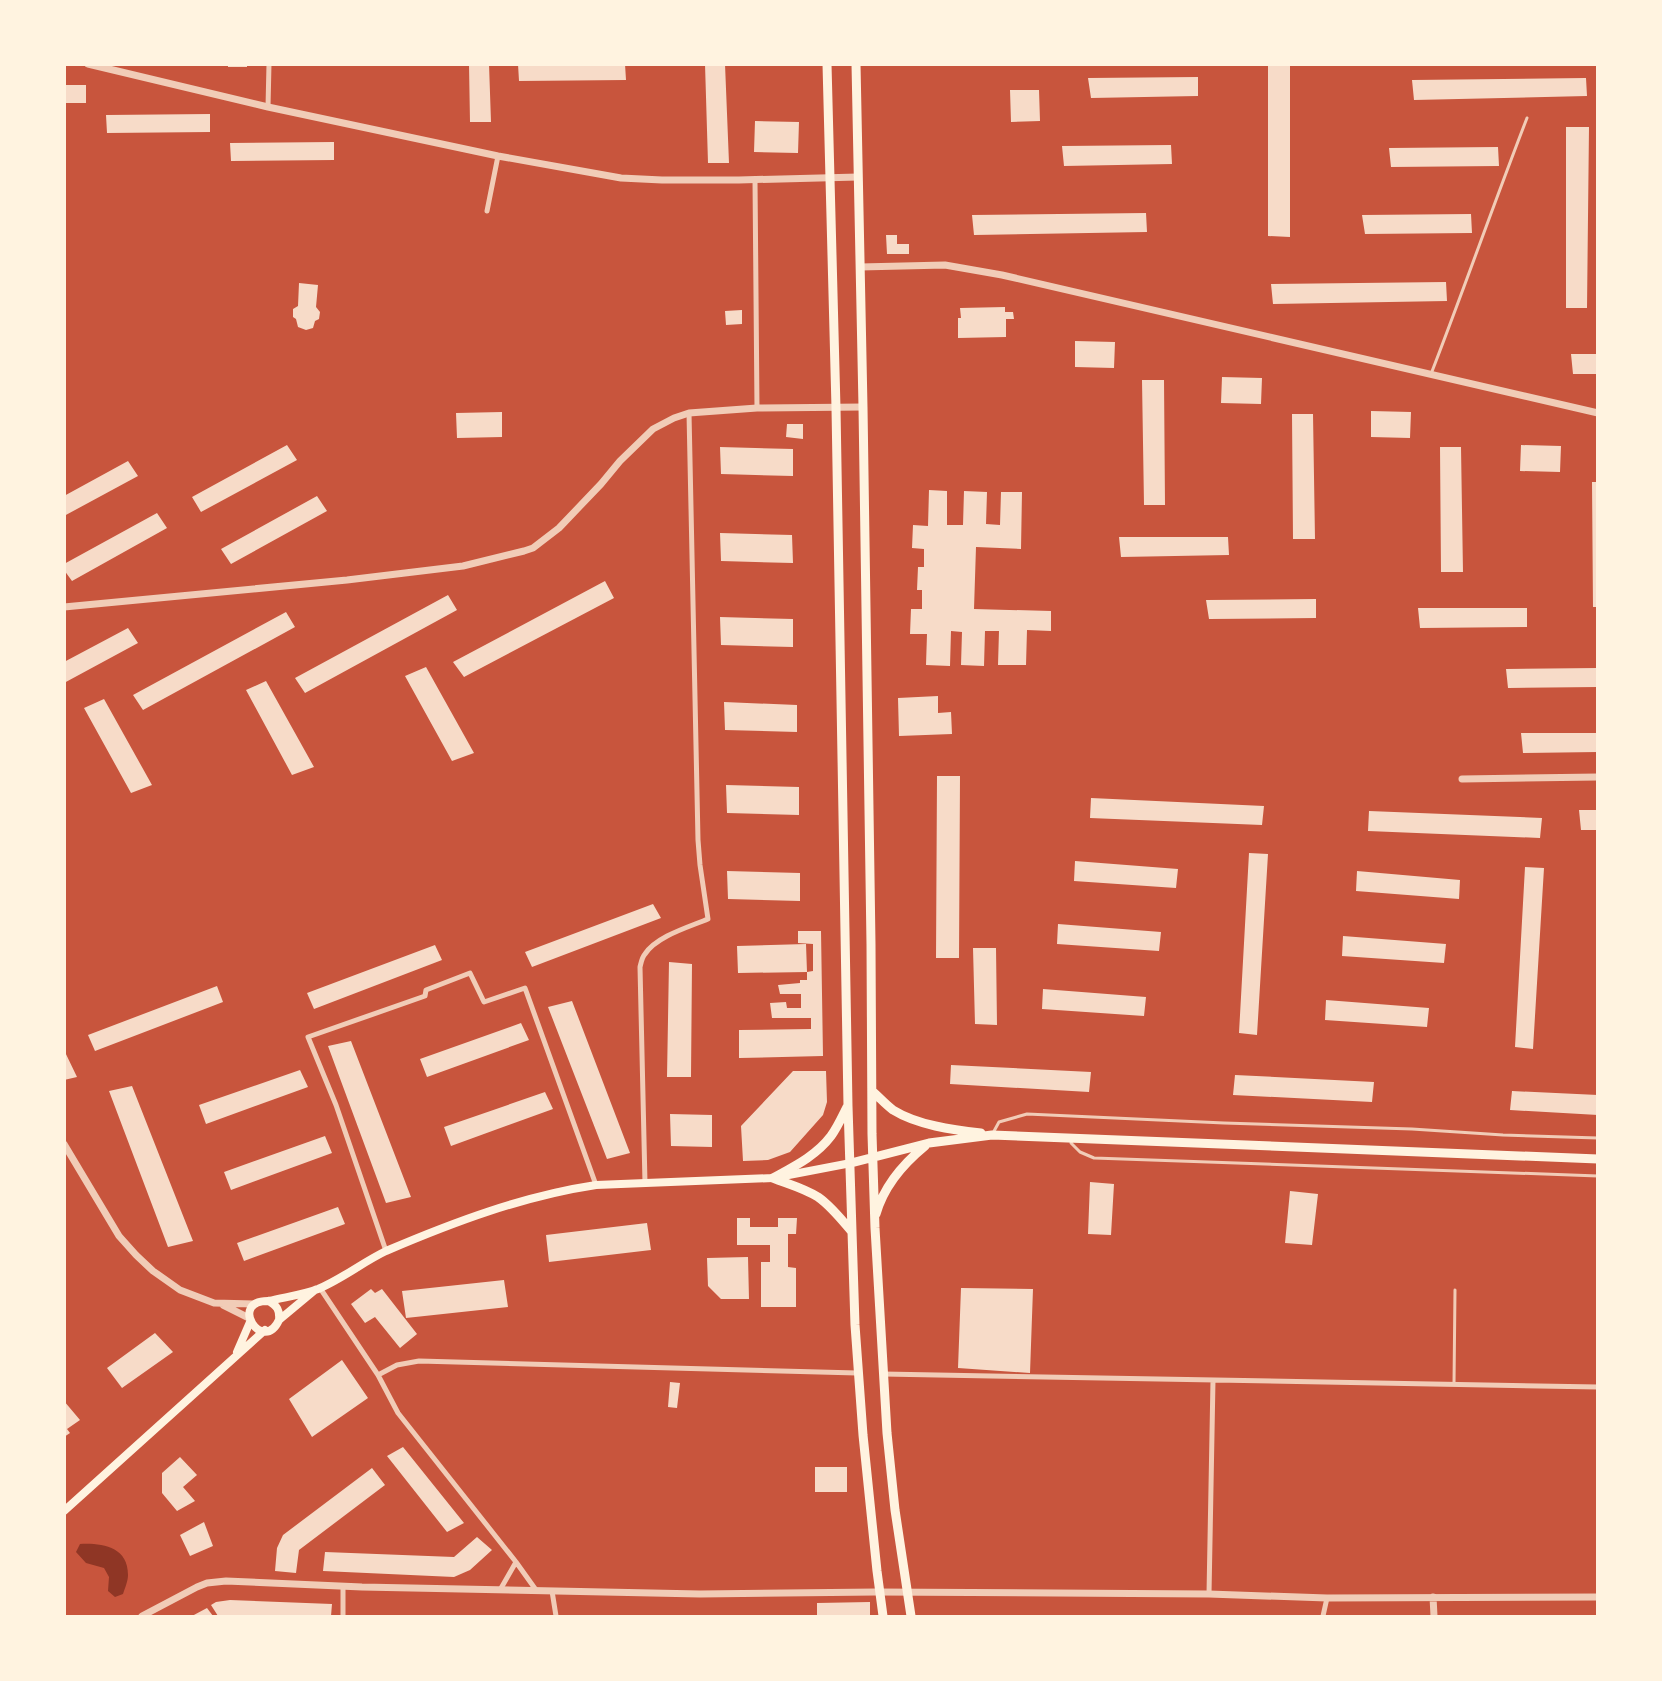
<svg xmlns="http://www.w3.org/2000/svg" width="1662" height="1681" font-family="'Golos Text',sans-serif">
	<style>
		.water { fill: #8f3625 }
		.building { fill: #f7dbc8 }
		.lines { fill: none; stroke-linecap: round; stroke-linejoin: round }
		.service { stroke: #f1ccb7; stroke-width: 3 }
		.minor { stroke: #f1ccb7; stroke-width: 5 }
		.tertiary { stroke: #f1ccb7; stroke-width: 7 }
		.secondary { stroke: #fff3e0; stroke-width: 8 }
		.primary { stroke: #fff3e0; stroke-width: 9 }
	</style>
	<rect width="100%" height="100%" fill="#c8553d"/>
	<path class="water" d="M 80,1544 C 101,1543 128,1546 128,1575 C 128,1581 125,1588 123,1594 L 115,1597 L 108,1591 L 109,1577 L 104,1568 L 86,1563 L 76,1552 Z"/>
	<path class="building" d="M 228,64 L 247,64 L 247,67 L 228,67 Z
		M 469,64 L 489,64 L 491,122 L 470,122 Z
		M 518,64 L 625,64 L 626,80 L 519,81 Z
		M 705,64 L 725,64 L 729,163 L 708,163 Z
		M 1268,64 L 1290,64 L 1290,237 L 1268,236 Z
		M 1198,77 L 1198,96 L 1091,98 L 1088,78 Z
		M 1586,78 L 1587,96 L 1414,100 L 1412,80 Z
		M 64,85 L 86,85 L 86,103 L 64,103 Z
		M 1010,90 L 1039,90 L 1040,121 L 1011,122 Z
		M 210,114 L 210,132 L 107,133 L 106,115 Z
		M 755,121 L 799,122 L 798,153 L 754,152 Z
		M 1566,127 L 1589,127 L 1587,308 L 1566,308 Z
		M 334,142 L 334,160 L 231,161 L 230,143 Z
		M 1171,145 L 1172,164 L 1064,166 L 1062,146 Z
		M 1498,147 L 1499,166 L 1391,167 L 1389,148 Z
		M 1146,213 L 1147,232 L 974,235 L 972,215 Z
		M 1471,214 L 1472,233 L 1365,234 L 1362,215 Z
		M 886,235 L 897,235 L 897,244 L 909,244 L 909,254 L 887,254 Z
		M 1446,282 L 1447,301 L 1273,304 L 1271,284 Z
		M 299,283 L 318,285 L 316,307 L 320,312 L 319,319 L 315,321 L 313,328 L 306,330 L 298,327 L 296,319 L 293,317 L 293,309 L 298,306 Z
		M 1005,307 L 1005,312 L 1013,312 L 1014,319 L 1006,319 L 1006,337 L 958,338 L 958,318 L 961,318 L 960,308 Z
		M 742,310 L 742,324 L 726,325 L 725,311 Z
		M 1075,341 L 1115,342 L 1114,368 L 1075,367 Z
		M 1571,354 L 1598,354 L 1598,374 L 1573,374 Z
		M 1222,377 L 1262,378 L 1261,404 L 1221,403 Z
		M 1142,380 L 1164,380 L 1165,505 L 1144,505 Z
		M 1371,411 L 1411,412 L 1410,438 L 1371,437 Z
		M 502,412 L 502,437 L 457,438 L 456,413 Z
		M 1292,414 L 1313,414 L 1315,539 L 1293,539 Z
		M 787,424 L 803,424 L 803,439 L 786,437 Z
		M 287,445 L 297,460 L 201,512 L 192,497 Z
		M 1521,445 L 1561,446 L 1560,472 L 1520,471 Z
		M 720,447 L 793,449 L 793,476 L 721,474 Z
		M 1440,447 L 1461,447 L 1463,572 L 1441,572 Z
		M 128,461 L 138,476 L 64,516 L 64,496 Z
		M 1592,482 L 1598,482 L 1598,607 L 1593,607 Z
		M 929,490 L 947,491 L 947,525 L 963,525 L 964,491 L 987,492 L 986,524 L 1000,525 L 1001,492 L 1022,492 L 1021,549 L 976,547 L 974,609 L 1051,611 L 1051,631 L 1027,630 L 1026,665 L 998,665 L 999,631 L 985,631 L 984,666 L 961,665 L 962,632 L 951,631 L 950,666 L 926,665 L 927,634 L 910,634 L 911,609 L 922,609 L 922,590 L 917,590 L 918,567 L 924,567 L 924,549 L 912,548 L 913,525 L 928,526 Z
		M 317,496 L 327,511 L 231,564 L 221,549 Z
		M 157,513 L 167,528 L 72,581 L 64,570 L 64,564 Z
		M 720,533 L 792,535 L 793,563 L 721,561 Z
		M 1119,537 L 1228,537 L 1229,555 L 1121,557 Z
		M 605,581 L 614,598 L 464,677 L 453,662 Z
		M 448,595 L 457,610 L 305,693 L 295,678 Z
		M 1316,599 L 1316,618 L 1209,619 L 1206,600 Z
		M 1418,608 L 1527,608 L 1527,627 L 1420,628 Z
		M 286,612 L 295,627 L 143,710 L 133,695 Z
		M 720,617 L 793,619 L 793,647 L 721,645 Z
		M 128,628 L 138,643 L 64,683 L 64,662 Z
		M 426,667 L 474,753 L 452,761 L 405,676 Z
		M 1598,668 L 1598,687 L 1508,688 L 1506,669 Z
		M 266,681 L 314,767 L 292,775 L 246,690 Z
		M 938,696 L 938,713 L 951,712 L 952,734 L 899,736 L 898,698 Z
		M 104,699 L 152,785 L 131,793 L 84,708 Z
		M 724,702 L 797,705 L 797,732 L 725,730 Z
		M 1521,733 L 1598,733 L 1598,752 L 1523,753 Z
		M 937,776 L 960,776 L 959,958 L 936,958 Z
		M 726,785 L 799,787 L 799,815 L 727,813 Z
		M 1091,798 L 1264,806 L 1262,825 L 1090,818 Z
		M 1579,810 L 1598,810 L 1598,830 L 1581,830 Z
		M 1369,811 L 1542,818 L 1540,838 L 1368,831 Z
		M 1249,853 L 1268,854 L 1257,1035 L 1239,1033 Z
		M 1075,861 L 1178,869 L 1176,888 L 1074,881 Z
		M 1525,867 L 1544,868 L 1533,1049 L 1515,1047 Z
		M 727,871 L 800,873 L 800,901 L 728,899 Z
		M 1357,871 L 1460,880 L 1459,899 L 1356,891 Z
		M 653,904 L 661,918 L 532,967 L 525,952 Z
		M 1058,924 L 1161,932 L 1159,951 L 1057,944 Z
		M 798,931 L 821,931 L 823,1056 L 739,1058 L 739,1030 L 811,1029 L 811,1018 L 772,1018 L 770,1003 L 786,1002 L 787,1008 L 801,1008 L 801,994 L 780,994 L 778,985 L 800,983 L 800,980 L 807,980 L 807,972 L 813,971 L 813,944 L 798,943 Z
		M 1343,936 L 1446,944 L 1444,963 L 1342,956 Z
		M 806,944 L 807,972 L 738,973 L 737,946 Z
		M 435,945 L 442,960 L 314,1009 L 307,993 Z
		M 973,948 L 996,948 L 997,1025 L 975,1024 Z
		M 669,962 L 692,964 L 691,1077 L 667,1077 Z
		M 217,986 L 223,1002 L 95,1051 L 88,1035 Z
		M 1043,989 L 1146,997 L 1144,1016 L 1042,1009 Z
		M 1326,1000 L 1429,1008 L 1427,1027 L 1325,1020 Z
		M 572,1001 L 630,1153 L 607,1159 L 548,1007 Z
		M 521,1023 L 529,1040 L 427,1077 L 420,1059 Z
		M 351,1041 L 411,1197 L 386,1203 L 328,1046 Z
		M 64,1050 L 77,1077 L 64,1080 Z
		M 951,1065 L 1091,1072 L 1089,1092 L 950,1084 Z
		M 300,1070 L 308,1087 L 206,1124 L 199,1105 Z
		M 793,1071 L 826,1071 L 827,1102 L 823,1115 L 790,1152 L 768,1160 L 743,1161 L 741,1126 Z
		M 1235,1075 L 1374,1082 L 1372,1102 L 1233,1095 Z
		M 132,1086 L 193,1241 L 168,1247 L 109,1091 Z
		M 1512,1091 L 1598,1095 L 1598,1115 L 1510,1110 Z
		M 545,1092 L 553,1109 L 451,1146 L 444,1127 Z
		M 670,1114 L 712,1115 L 712,1147 L 671,1146 Z
		M 325,1136 L 332,1153 L 231,1190 L 224,1172 Z
		M 1090,1182 L 1114,1184 L 1111,1235 L 1088,1234 Z
		M 1290,1191 L 1318,1194 L 1312,1245 L 1285,1243 Z
		M 338,1207 L 345,1224 L 244,1261 L 237,1243 Z
		M 737,1218 L 750,1218 L 750,1227 L 778,1227 L 778,1218 L 797,1218 L 796,1234 L 788,1234 L 788,1267 L 796,1268 L 796,1307 L 761,1307 L 761,1262 L 770,1262 L 770,1245 L 737,1245 Z
		M 647,1223 L 651,1250 L 549,1262 L 546,1235 Z
		M 748,1257 L 749,1299 L 721,1299 L 708,1286 L 707,1258 Z
		M 504,1280 L 508,1307 L 406,1318 L 402,1291 Z
		M 961,1288 L 1033,1289 L 1030,1373 L 958,1368 Z
		M 371,1289 L 375,1293 L 382,1289 L 417,1334 L 400,1348 L 375,1317 L 365,1323 L 351,1304 Z
		M 155,1333 L 173,1352 L 122,1388 L 107,1368 Z
		M 342,1360 L 368,1398 L 312,1437 L 289,1399 Z
		M 670,1382 L 680,1383 L 677,1408 L 668,1407 Z
		M 64,1401 L 80,1420 L 67,1429 L 70,1433 L 64,1437 Z
		M 403,1447 L 464,1523 L 447,1532 L 387,1456 Z
		M 180,1457 L 197,1475 L 183,1487 L 195,1501 L 177,1511 L 162,1493 L 162,1473 Z
		M 815,1467 L 847,1467 L 847,1492 L 815,1492 Z
		M 372,1468 L 385,1485 L 299,1550 L 296,1573 L 275,1571 L 277,1548 L 283,1535 Z
		M 204,1522 L 213,1546 L 190,1556 L 180,1535 Z
		M 477,1537 L 492,1550 L 470,1570 L 454,1577 L 323,1571 L 325,1552 L 454,1557 Z
		M 230,1600 L 332,1604 L 331,1616 L 218,1616 L 211,1605 L 216,1602 Z
		M 870,1602 L 870,1616 L 817,1616 L 817,1603 Z
		M 207,1608 L 213,1616 L 192,1616 Z"/>
	<g class="lines">
		<path class="service" d="M 1431,374 C 1464,289 1494,203 1527,118
			M 993,1133 L 999,1122 L 1027,1114 L 1224,1123 L 1412,1129 L 1503,1135 L 1598,1138
			M 1072,1140 L 1071,1143 L 1080,1152 L 1094,1158 L 1598,1176
			M 1454,1384 L 1455,1290"/>
		<path class="minor" d="M 268,107 L 269,64
			M 755,180 L 757,408
			M 487,211 L 498,156
			M 645,1183 L 640,967 C 641,963 642,957 645,954 C 657,936 689,927 708,919 L 700,865 L 698,840 L 689,413
			M 386,1251 L 336,1105 L 308,1037 L 425,996 L 426,990 L 470,973 L 484,1002 L 525,988 L 596,1185
			M 320,1288 L 378,1375 L 398,1413 L 516,1562 L 536,1590
			M 883,1374 L 1598,1387
			M 378,1375 L 397,1365 L 419,1361 L 857,1373
			M 500,1590 L 516,1562
			M 552,1591 L 556,1616
			M 1209,1594 L 1213,1380
			M 343,1616 L 343,1587
			M 1323,1616 L 1327,1598"/>
		<path class="tertiary" d="M 88,64 L 268,107 L 498,156 L 621,178 L 662,180 L 739,180 L 858,177
			M 860,267 L 945,265 L 1002,275 L 1598,413
			M 64,607 L 347,580 L 463,566 L 524,551 L 533,548 L 559,528 L 601,484 L 620,461 L 653,429 L 674,418 L 689,413 L 757,408 L 863,407
			M 1462,779 L 1598,777
			M 64,1144 L 119,1236 L 136,1255 L 153,1271 L 180,1290 L 214,1303 L 254,1304
			M 223,1305 L 249,1318
			M 1433,1597 L 1434,1616
			M 142,1616 L 197,1587 L 207,1583 L 226,1581 L 362,1587 L 700,1594 L 876,1592 L 1209,1594 L 1327,1598 L 1598,1597"/>
		<path class="secondary" d="M 315,1290 L 279,1320 C 263,1355 227,1300 269,1301 C 285,1297 302,1295 318,1289 C 342,1279 363,1262 386,1251 C 454,1222 523,1196 596,1185 L 773,1178 L 851,1163
			M 269,1301 C 277,1306 280,1310 279,1320
			M 237,1352 L 250,1322
			M 64,1511 L 265,1330"/>
		<path class="primary" d="M 827,64 L 836,408 L 848,1106 L 855,1325 L 863,1435 L 877,1571 L 883,1616
			M 856,64 L 863,407 L 871,944 L 872,1134 L 875,1228 L 887,1433 L 895,1510 L 911,1616
			M 872,1091 C 879,1097 886,1105 893,1110 C 917,1125 953,1130 981,1133
			M 851,1163 L 929,1143 L 992,1135 L 1598,1159
			M 773,1178 C 793,1167 816,1156 831,1136 C 837,1128 842,1117 847,1107
			M 773,1178 C 788,1184 804,1188 818,1197 C 831,1206 842,1220 852,1232
			M 876,1214 C 884,1186 903,1164 925,1146"/>
	</g>
	<rect width="1662" height="1681" fill="none" stroke="#fff3e0" stroke-width="132"/>
</svg>
